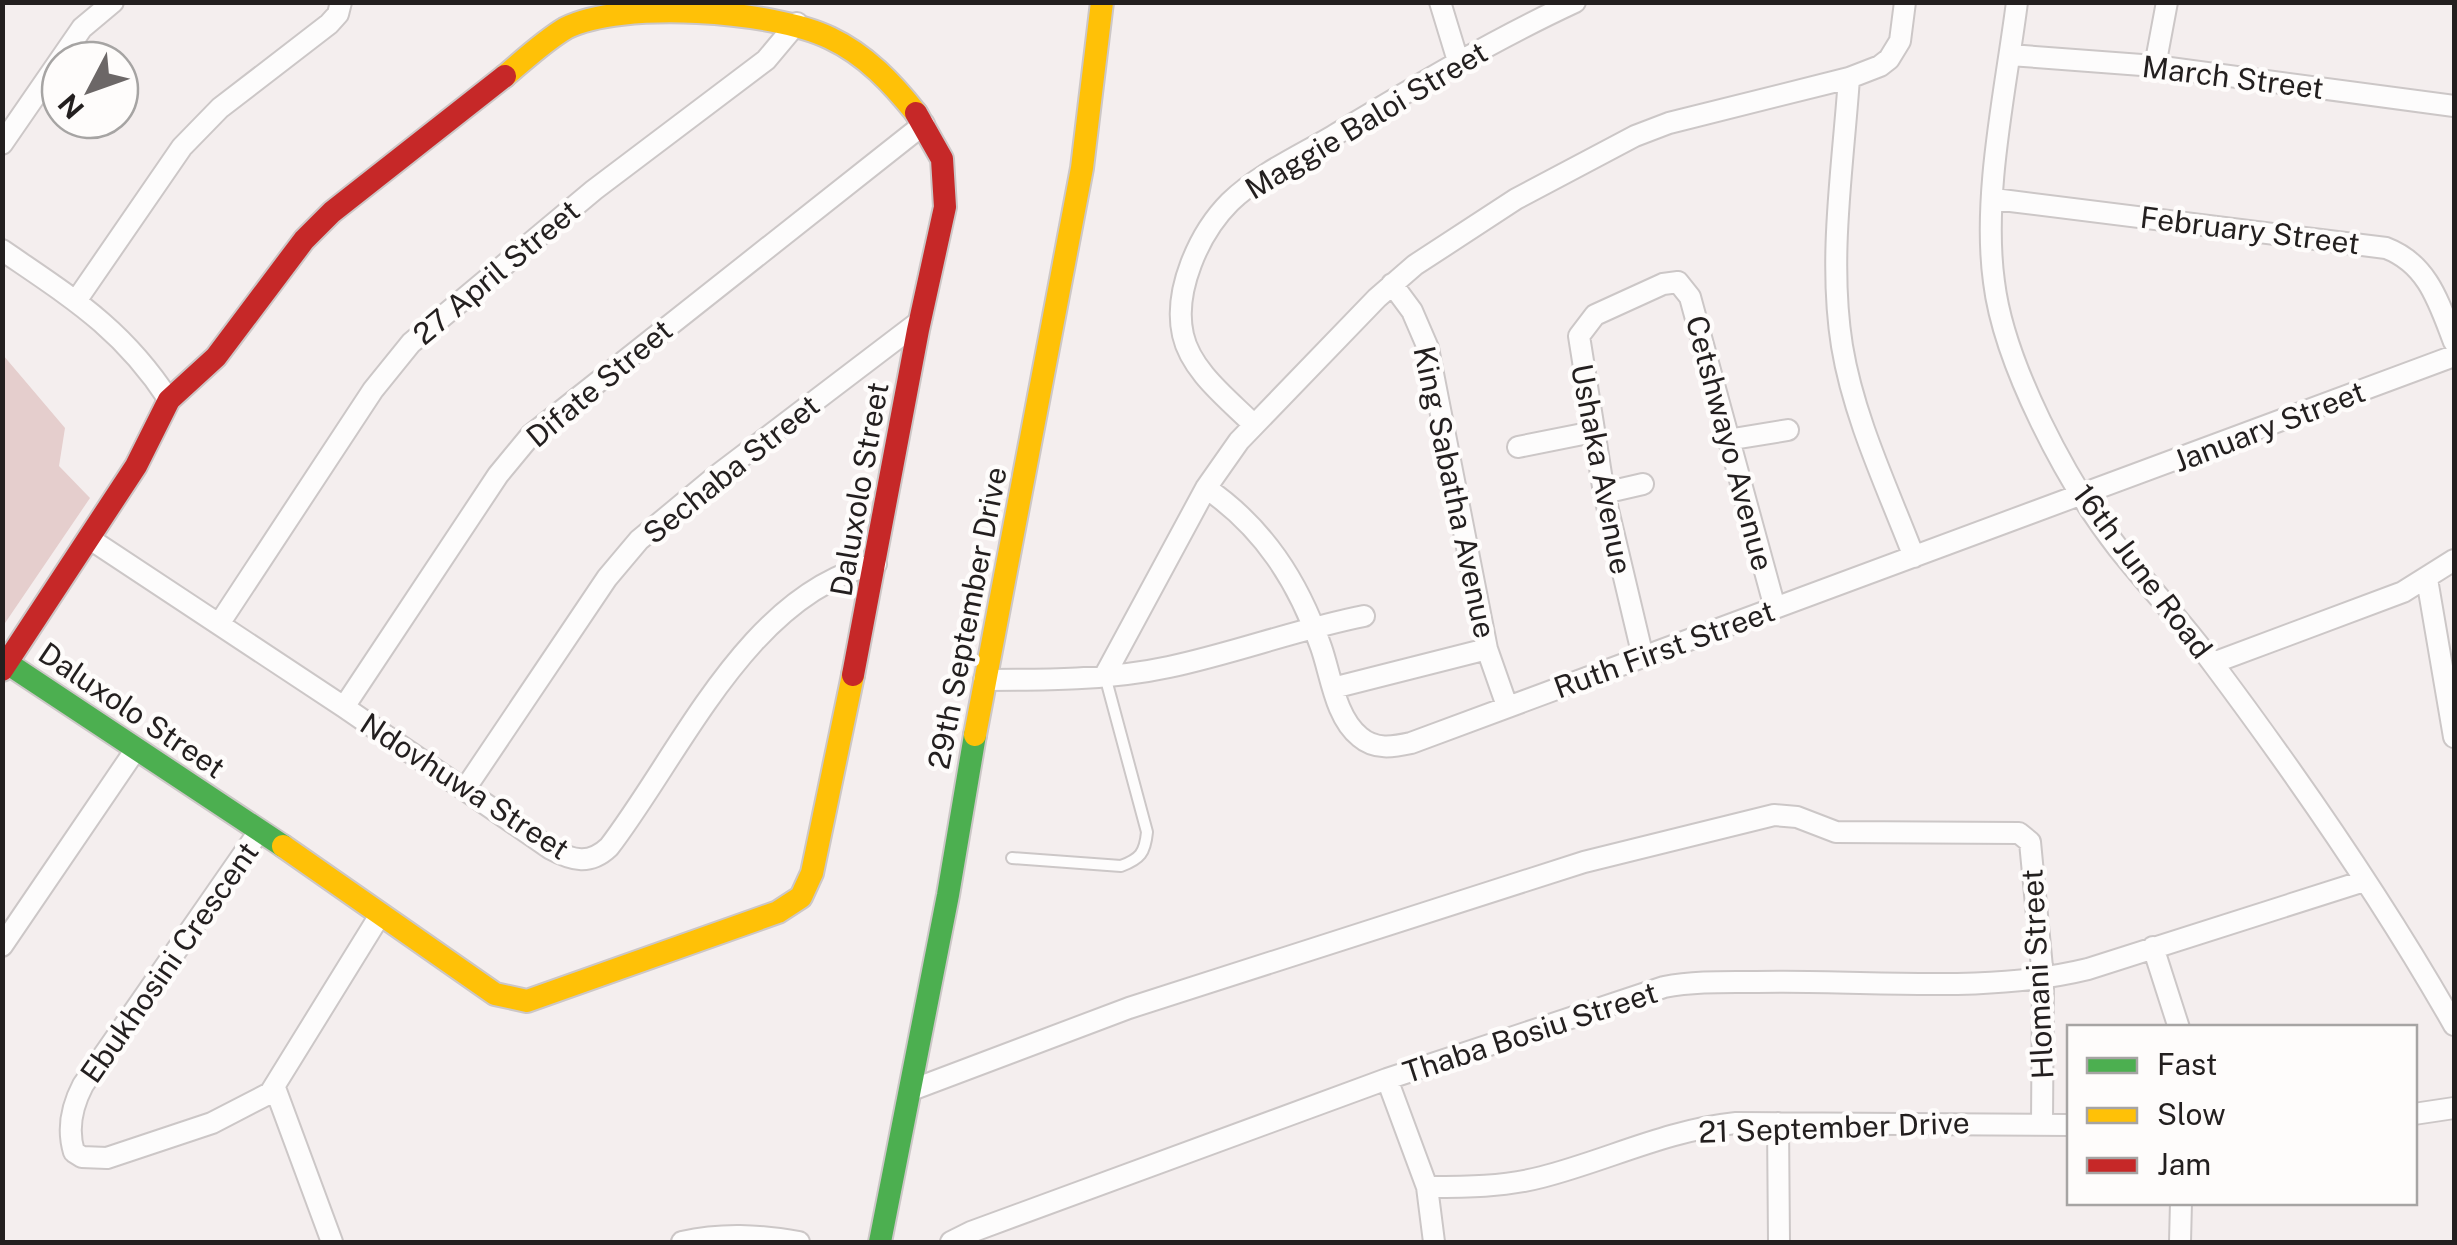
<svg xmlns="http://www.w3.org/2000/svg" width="2457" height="1245" font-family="'Public Sans',sans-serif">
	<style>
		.green { fill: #e5cecd }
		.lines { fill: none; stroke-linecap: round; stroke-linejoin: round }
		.lane-casing { stroke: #ccc7c7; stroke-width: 14 }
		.street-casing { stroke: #ccc7c7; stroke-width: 24 }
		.fast-casing { stroke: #ccc7c7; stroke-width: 26 }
		.slow-casing { stroke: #ccc7c7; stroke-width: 26 }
		.jam-casing { stroke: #ccc7c7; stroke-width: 26 }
		.lane { stroke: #fdfcfc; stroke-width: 10 }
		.street { stroke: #fdfcfc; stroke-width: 20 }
		.fast { stroke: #4caf50; stroke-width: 22 }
		.slow { stroke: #ffc107; stroke-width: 22 }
		.jam { stroke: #c62828; stroke-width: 22 }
		.labels { text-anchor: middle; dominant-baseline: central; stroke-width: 9; stroke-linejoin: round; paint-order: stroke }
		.street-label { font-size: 30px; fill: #231f1f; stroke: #fefcfb }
	</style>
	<rect width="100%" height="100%" fill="#f4eeee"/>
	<path class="green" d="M 3,355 L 65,428 L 59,466 L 90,498 L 3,626 Z"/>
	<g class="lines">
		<defs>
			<path id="lane" d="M 1012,858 L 1121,866 C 1140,859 1145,853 1147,832 L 1105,676"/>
			<path id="street" d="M 1440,2 L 1458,61
				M 2017,2 C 2006,89 1982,195 1994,282 C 2004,364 2067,483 2118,548 C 2149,587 2184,624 2214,665 C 2300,780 2383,900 2454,1025
				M 2010,55 L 2155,66 L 2454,106
				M 2155,66 L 2167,2
				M 1849,78 C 1843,166 1828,259 1842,346 C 1854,419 1888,489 1914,557
				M 2,144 L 82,28 L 113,2
				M 1994,199 L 2386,248 C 2428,264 2439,303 2454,342
				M 2,250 C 72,298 122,328 169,400
				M 1392,284 L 1412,311 L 1428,348 L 1487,649 L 1507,706
				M 76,301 L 182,147 L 220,108 L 329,24 L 338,14 L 341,2
				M 1253,424 C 1228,399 1191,371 1183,335 C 1173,291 1199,233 1230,202 C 1259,174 1299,156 1333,136 C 1413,88 1491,41 1575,2
				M 1727,440 L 1788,430
				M 1518,447 L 1593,432
				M 1206,488 C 1263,527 1298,581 1321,647 C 1331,675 1335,717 1360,737 C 1375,750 1393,747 1411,743 L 2454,356
				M 1604,493 L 1643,484
				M 90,539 L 344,707 L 551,849 C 573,861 590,865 609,847 C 681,753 749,592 876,564
				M 2427,579 L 2454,737
				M 219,624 L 373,390 L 411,343 L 594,190 L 766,60 L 797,23
				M 1643,657 L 1604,493 L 1579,336 L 1595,315 L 1663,284 L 1678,282 L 1690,297 L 1775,608
				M 2213,663 L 2403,592 L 2454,560
				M 1105,675 L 1206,488 L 1239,441 L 1377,298 L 1415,265 L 1516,199 L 1635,136 L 1669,123 L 1849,78 L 1880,66 L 1889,59 L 1900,41 L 1905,2
				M 984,680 C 1045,680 1109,680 1169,667 C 1235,653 1298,629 1364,616
				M 1333,688 L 1487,649
				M 344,707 L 498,475 L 531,435 L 924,124
				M 465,789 L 607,578 L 639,540 L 715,477 L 920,321
				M 260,830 L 83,1085 C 72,1106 67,1129 74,1152 L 82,1157 L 107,1158 L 212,1123 L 270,1093 L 380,915
				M 2,946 L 136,749
				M 2153,947 L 2179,1028
				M 1387,1079 L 1427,1187 L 1434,1242
				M 275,1088 L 332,1242
				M 909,1091 L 1129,1008 L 1584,862 L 1774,815 L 1797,817 L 1836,832 L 2019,833 L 2030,842 L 2043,978 L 2042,1123
				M 2414,1114 L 2454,1108
				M 1778,1123 L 1779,1242
				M 1427,1187 C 1466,1187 1504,1187 1542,1177 C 1608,1160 1667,1130 1736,1123 L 2070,1125
				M 682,1242 C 722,1233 758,1235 799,1242
				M 951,1242 L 971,1232 L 1387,1079 L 1664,987 C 1694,981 1725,982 1756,982 C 1866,979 1981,995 2088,969 L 2364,881
				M 2180,1242 L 2181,1202"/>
			<path id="fast" d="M 7,663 L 283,846
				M 880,1242 L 948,895 L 975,735"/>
			<path id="slow" d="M 505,76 C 524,60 544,41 566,28 C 621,0 773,10 830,38 C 866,55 892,83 916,113
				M 975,735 L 1082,168 L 1102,2
				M 283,846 L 495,994 L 527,1001 L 778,912 L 801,897 L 812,873 L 853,675"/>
			<path id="jam" d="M 2,670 L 136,466 L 169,400 L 216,357 L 304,240 L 332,212 L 505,76
				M 853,675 L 918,330 L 945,207 L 942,159 L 916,113"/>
		</defs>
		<use href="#lane" class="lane-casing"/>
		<use href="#street" class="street-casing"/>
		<use href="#fast" class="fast-casing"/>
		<use href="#slow" class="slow-casing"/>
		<use href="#jam" class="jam-casing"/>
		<use href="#lane" class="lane"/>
		<use href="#street" class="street"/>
		<use href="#fast" class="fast"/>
		<use href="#slow" class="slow"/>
		<use href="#jam" class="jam"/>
	</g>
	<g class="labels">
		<g class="street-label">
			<text transform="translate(2233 77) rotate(7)">March Street</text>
			<text transform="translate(1366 120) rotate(-31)">Maggie Baloi Street</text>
			<text transform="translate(2250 230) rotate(7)">February Street</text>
			<text transform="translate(496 272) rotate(-40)">27 April Street</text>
			<text transform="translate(599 383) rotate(-40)">Difate Street</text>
			<text transform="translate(2269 426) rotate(-21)">January Street</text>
			<text transform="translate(1730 443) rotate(75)">Cetshwayo Avenue</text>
			<text transform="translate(731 469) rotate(-39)">Sechaba Street</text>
			<text transform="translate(1602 469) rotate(79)">Ushaka Avenue</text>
			<text transform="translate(859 489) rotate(-80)">Daluxolo Street</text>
			<text transform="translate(1455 492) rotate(78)">King Sabatha Avenue</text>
			<text transform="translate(2143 571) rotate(53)">16th June Road</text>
			<text transform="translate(967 618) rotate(-79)">29th September Drive</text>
			<text transform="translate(1664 649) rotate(-20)">Ruth First Street</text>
			<text transform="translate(132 710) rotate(34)">Daluxolo Street</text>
			<text transform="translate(465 786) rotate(33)">Ndovhuwa Street</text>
			<text transform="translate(169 962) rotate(-55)">Ebukhosini Crescent</text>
			<text transform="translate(2037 974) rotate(-93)">Hlomani Street</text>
			<text transform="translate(1530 1032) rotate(-18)">Thaba Bosiu Street</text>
			<text transform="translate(1834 1127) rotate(-2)">21 September Drive</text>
		</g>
	</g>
	<rect width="2457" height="1245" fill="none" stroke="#231f1f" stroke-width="10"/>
	<rect x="2067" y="1025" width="350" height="180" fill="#fefcfb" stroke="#a6a4a3" stroke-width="2.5"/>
	<rect x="2087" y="1058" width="50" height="15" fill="#4caf50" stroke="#a6a4a3" stroke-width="2.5"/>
	<text x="2157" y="1075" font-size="30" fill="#231f1f">Fast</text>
	<rect x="2087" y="1108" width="50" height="15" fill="#ffc107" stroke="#a6a4a3" stroke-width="2.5"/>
	<text x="2157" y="1125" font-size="30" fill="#231f1f">Slow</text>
	<rect x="2087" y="1158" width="50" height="15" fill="#c62828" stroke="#a6a4a3" stroke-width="2.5"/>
	<text x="2157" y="1175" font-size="30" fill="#231f1f">Jam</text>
	<g transform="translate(90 90) rotate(229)"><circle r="48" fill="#fefcfb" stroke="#a6a4a3" stroke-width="2.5"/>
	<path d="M0-8L18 38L0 25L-18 38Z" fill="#6c6767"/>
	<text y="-15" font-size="28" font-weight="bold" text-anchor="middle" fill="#231f1f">N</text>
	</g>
</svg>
